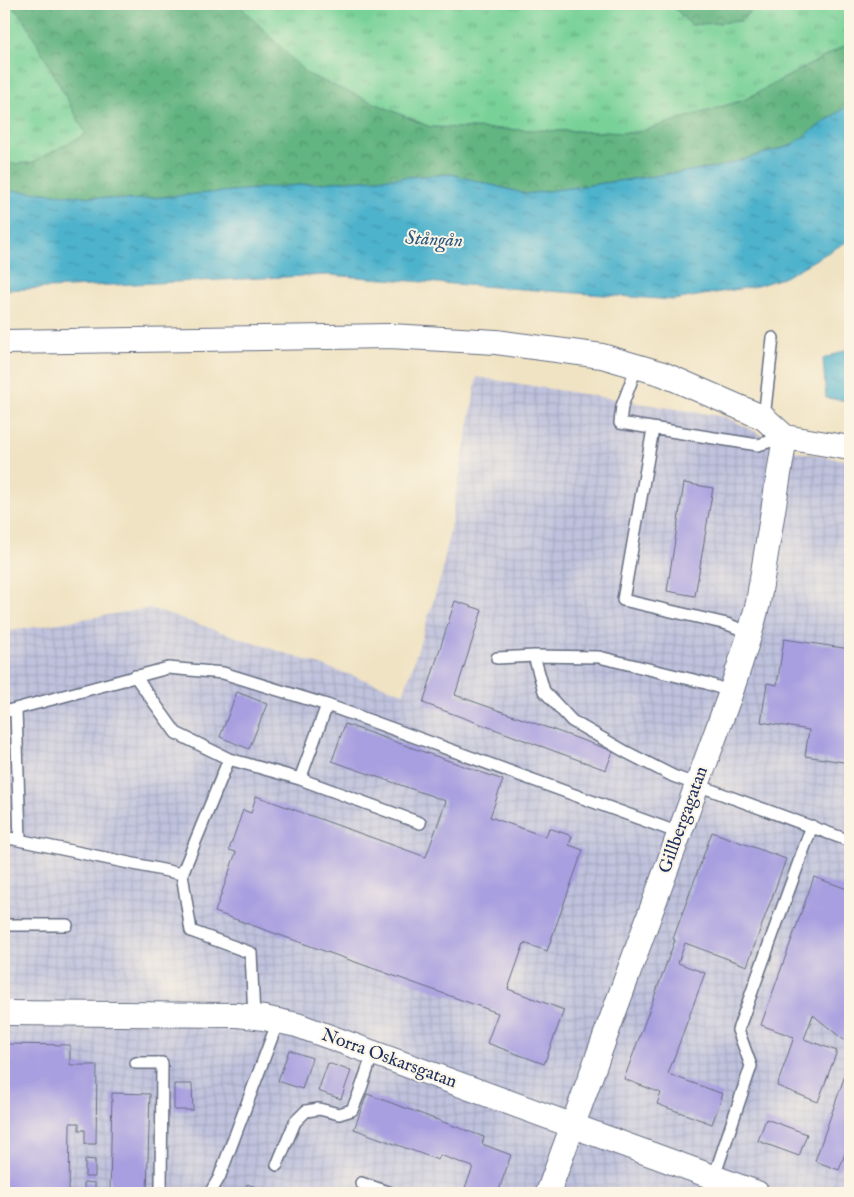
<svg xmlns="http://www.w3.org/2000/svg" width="854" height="1197" font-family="'IM FELL English',serif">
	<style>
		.industrial { fill: url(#industrial-grid) }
		.grass { fill: url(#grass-tufts); stroke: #4a807b }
		.forest { fill: url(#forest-crowns); stroke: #3e726f }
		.water { fill: url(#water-ripples); stroke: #347095 }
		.building { fill: #a89fe0 }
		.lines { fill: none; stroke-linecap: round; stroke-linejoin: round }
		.lane-casing { stroke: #666e81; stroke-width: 14 }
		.street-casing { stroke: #666e81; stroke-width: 26 }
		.lane { stroke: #fff; stroke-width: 11 }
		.street { stroke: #fff; stroke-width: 24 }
		.labels { text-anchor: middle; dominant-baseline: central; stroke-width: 4; stroke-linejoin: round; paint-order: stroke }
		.street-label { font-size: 18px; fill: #1b2f5e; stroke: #fcf5e5 }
		.water-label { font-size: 19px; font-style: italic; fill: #2a567f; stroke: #fcf5e5 }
	</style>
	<defs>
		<pattern id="industrial-grid" width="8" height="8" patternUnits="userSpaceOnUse" patternTransform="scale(1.25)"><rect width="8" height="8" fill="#c0c2dd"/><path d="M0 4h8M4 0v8" fill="none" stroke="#a4a7c0"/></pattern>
		<pattern id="grass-tufts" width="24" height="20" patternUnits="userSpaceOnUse" patternTransform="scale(1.25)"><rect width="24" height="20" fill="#78d298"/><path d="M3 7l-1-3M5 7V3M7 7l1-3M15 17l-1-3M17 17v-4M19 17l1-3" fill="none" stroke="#62ab7f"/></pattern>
		<pattern id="forest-crowns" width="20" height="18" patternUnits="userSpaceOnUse" patternTransform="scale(1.25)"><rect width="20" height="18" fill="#62b480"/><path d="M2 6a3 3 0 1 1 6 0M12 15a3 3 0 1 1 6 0" fill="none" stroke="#50936c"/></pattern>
		<pattern id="water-ripples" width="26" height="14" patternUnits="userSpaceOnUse" patternTransform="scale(1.25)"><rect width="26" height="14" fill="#4db2cc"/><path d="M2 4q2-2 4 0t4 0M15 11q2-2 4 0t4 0" fill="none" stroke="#3f91a9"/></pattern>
	</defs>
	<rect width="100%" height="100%" fill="#fcf5e5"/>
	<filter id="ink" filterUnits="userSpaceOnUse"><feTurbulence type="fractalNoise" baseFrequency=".02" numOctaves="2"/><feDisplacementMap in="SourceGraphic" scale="10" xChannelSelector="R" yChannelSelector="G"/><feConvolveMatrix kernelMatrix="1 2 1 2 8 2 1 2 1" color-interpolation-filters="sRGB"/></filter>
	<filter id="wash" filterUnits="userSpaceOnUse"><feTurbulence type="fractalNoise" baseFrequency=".0096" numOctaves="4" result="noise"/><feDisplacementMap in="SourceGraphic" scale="20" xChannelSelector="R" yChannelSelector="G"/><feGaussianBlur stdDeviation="1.12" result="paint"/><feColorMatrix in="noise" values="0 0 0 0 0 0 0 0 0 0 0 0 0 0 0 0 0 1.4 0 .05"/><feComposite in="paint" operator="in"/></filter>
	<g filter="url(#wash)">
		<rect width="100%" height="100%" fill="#f0e3c3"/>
		<path class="industrial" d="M 477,377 L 726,417 L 794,451 L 850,461 L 850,1193 L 4,1193 L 4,632 L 150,608 L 404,693 L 442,573 Z"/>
		<path class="grass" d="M 4,4 L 10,4 L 24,19 L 87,135 L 31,163 L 4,164 Z
			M 238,4 L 671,4 L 691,25 L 741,21 L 757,4 L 850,4 L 850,43 L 744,100 L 635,133 L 430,127 L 307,75 Z"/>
		<path class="forest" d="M 10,4 L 238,4 L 307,74 L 430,127 L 635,133 L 744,100 L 850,43 L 850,104 L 790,146 L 718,167 L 526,194 L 451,174 L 334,182 L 130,200 L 4,190 L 4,164 L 31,163 L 86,134 L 24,19 Z
			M 671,4 L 757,4 L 741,21 L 691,25 Z"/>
		<path class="water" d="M 850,104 L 850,240 L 785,277 L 757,286 L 673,300 L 328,275 L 4,290 L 4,190 L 130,200 L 334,182 L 451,174 L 526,194 L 718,167 L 790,146 Z
			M 850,348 L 850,401 L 826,398 L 823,359 Z"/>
		<g id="blocks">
			<path class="building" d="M 684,483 L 713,488 L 695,596 L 667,591 Z
				M 455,601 L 482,610 L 455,695 L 613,751 L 606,770 L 423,703 Z
				M 784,639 L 850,649 L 850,763 L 805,756 L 809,730 L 761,722 L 767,683 L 777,685 Z
				M 237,692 L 267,704 L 249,749 L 220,737 Z
				M 345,724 L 503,780 L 490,817 L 546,837 L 549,828 L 572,836 L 569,845 L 583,850 L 547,951 L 524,943 L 508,989 L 564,1010 L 544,1064 L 487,1043 L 498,1013 L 215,912 L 236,852 L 229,850 L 243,810 L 251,813 L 256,796 L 426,857 L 446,801 L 332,761 Z
				M 712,832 L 786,859 L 747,966 L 685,943 L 678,963 L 705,973 L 668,1074 L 723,1094 L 712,1124 L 657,1104 L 661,1093 L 624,1079 L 675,940 L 673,939 Z
				M 814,877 L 850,890 L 850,985 L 847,995 L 850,998 L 850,1045 L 813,1015 L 804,1039 L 837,1051 L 818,1102 L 777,1086 L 794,1037 L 761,1025 Z
				M 4,1044 L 70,1045 L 70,1065 L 97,1065 L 96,1144 L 85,1144 L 85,1130 L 79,1130 L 79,1123 L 70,1123 L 69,1193 L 4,1193 Z
				M 289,1050 L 312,1058 L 302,1089 L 278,1081 Z
				M 850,1061 L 850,1139 L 839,1170 L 815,1161 Z
				M 328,1063 L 351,1071 L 341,1099 L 318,1091 Z
				M 174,1084 L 192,1084 L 193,1110 L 174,1110 Z
				M 112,1093 L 150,1094 L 147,1193 L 110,1193 Z
				M 367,1094 L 484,1137 L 482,1144 L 511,1155 L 498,1193 L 463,1193 L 473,1167 L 440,1155 L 438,1160 L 354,1129 Z
				M 766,1119 L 807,1134 L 799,1156 L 758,1141 Z
				M 85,1159 L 95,1160 L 95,1177 L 85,1177 Z
				M 84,1182 L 95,1183 L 95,1193 L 84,1193 Z
				M 247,1184 L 273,1193 L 244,1193 Z"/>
		</g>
	</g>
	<g filter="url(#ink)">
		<use href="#blocks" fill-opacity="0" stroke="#666e81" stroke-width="1"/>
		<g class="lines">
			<defs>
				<path id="lane" d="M 637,366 L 622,406 L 620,423 L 758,445 L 785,437
					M 764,418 L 773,338
					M 653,429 L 623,600 L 727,624 L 750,633
					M 534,656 L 544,691 L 572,721 L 626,752 L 673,776 L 850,841
					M 497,658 L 534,656 L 599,657 L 706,683 L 731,692
					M 135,676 L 176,733 L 229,759
					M 16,709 L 20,840
					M 4,712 L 168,668 L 223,673 L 327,705
					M 420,823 L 300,779 L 327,705 L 679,833
					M 4,837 L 182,874 L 229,759 L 300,779
					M 182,874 L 191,931 L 251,953 L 254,1017
					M 4,925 L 67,925
					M 136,1063 L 162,1063 L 161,1193
					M 277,1165 L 295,1122 L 306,1111 L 319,1109 L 339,1114 L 352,1110 L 360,1091 L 373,1053
					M 714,1177 L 751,1066 L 738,1030 L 812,826
					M 361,1183 L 391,1193
					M 210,1193 L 219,1178 L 278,1021"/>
				<path id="street" d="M 4,342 L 390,336 L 496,342 L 602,356 L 663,374 L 764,418 L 785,437
					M 785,437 L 850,448
					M 4,1013 L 237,1015 L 264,1018 L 297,1025 L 757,1193
					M 548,1193 L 731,692 L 750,633 L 758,603 L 785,437"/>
			</defs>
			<use href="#lane" class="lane-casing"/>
			<use href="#street" class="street-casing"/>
			<use href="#lane" class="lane"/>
			<use href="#street" class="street"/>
		</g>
	</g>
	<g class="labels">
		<g class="street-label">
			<text transform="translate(684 820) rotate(-70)">Gillbergagatan</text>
			<text transform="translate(389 1059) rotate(20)">Norra Oskarsgatan</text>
		</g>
		<g class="water-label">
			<text transform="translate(434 240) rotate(3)">Stångån</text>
		</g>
	</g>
	<rect width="854" height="1197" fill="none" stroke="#fcf5e5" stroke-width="20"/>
</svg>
